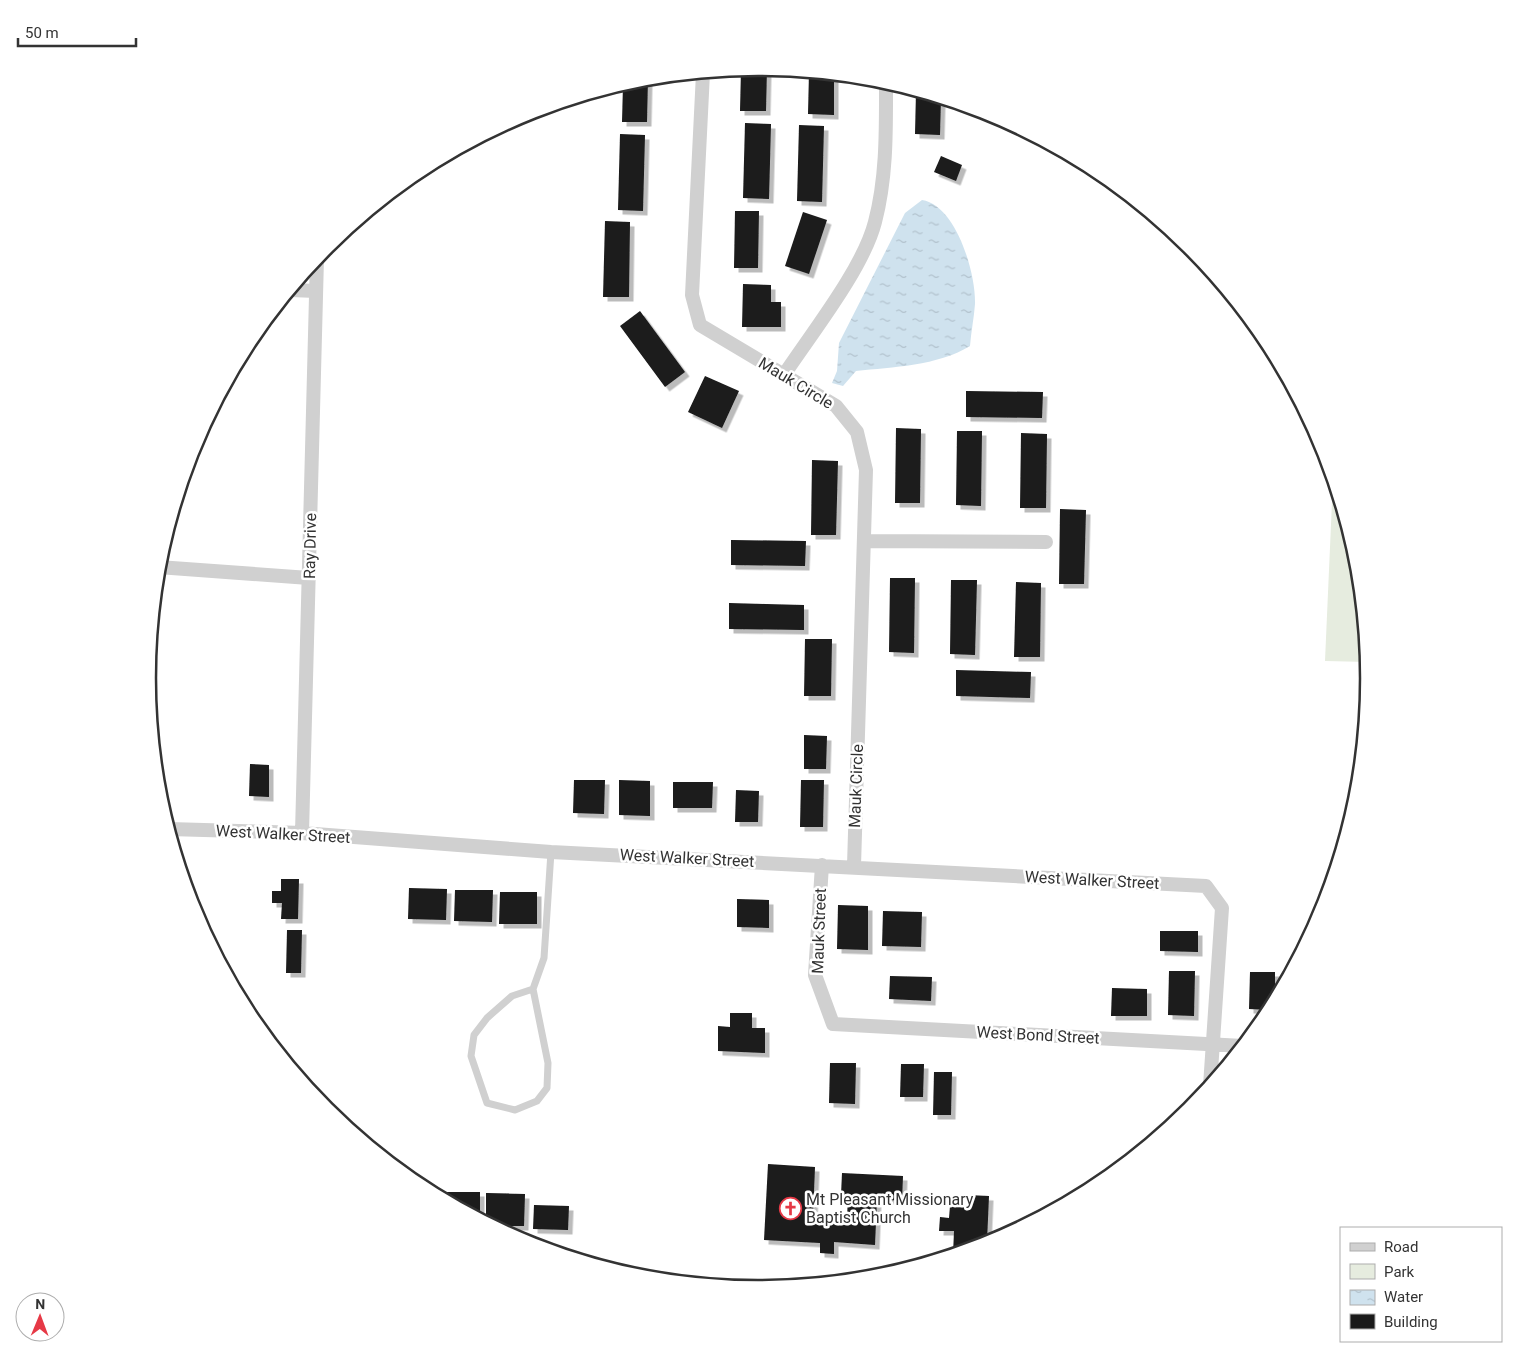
<svg xmlns="http://www.w3.org/2000/svg" width="1517" height="1357" font-family="Roboto,sans-serif">
	<style>
		.green { fill: #e6ecdf }
		.water { fill: url(#water-ripples) }
		.building { fill: #1a1a1a; filter: url(#shadow) }
		.lines { fill: none; stroke-linecap: round; stroke-linejoin: round }
		.service { stroke: #d0d0d0; stroke-width: 7 }
		.minor { stroke: #d0d0d0; stroke-width: 14 }
		.labels { text-anchor: middle; dominant-baseline: central; stroke-width: 5; stroke-linejoin: round; paint-order: stroke }
		.street-label { font-size: 16px; fill: #333; stroke: #fff }
		.poi-label { font-size: 16px; fill: #333; stroke: #fff; text-anchor: start }
		.rim { fill: none; stroke: #333; stroke-width: 2.5 }
	</style>
	<defs>
		<pattern id="water-ripples" width="26" height="14" patternUnits="userSpaceOnUse" patternTransform="scale(1.25)"><rect width="26" height="14" fill="#cfe2ee"/><path d="M2 4q2-2 4 0t4 0M15 11q2-2 4 0t4 0" fill="none" stroke="#b2c2cd"/></pattern>
		<filter id="shadow"><feDropShadow dx="4.5" dy="4.5" stdDeviation="0" flood-color="#0004"/></filter>
	</defs>
	<rect width="100%" height="100%" fill="#fff"/>
	<path class="green" d="M 1333,479 L 1358,560 L 1368,662 L 1325,661 Z"/>
	<path class="water" d="M 922,200 C 956,205 976,273 975,304 C 974,318 971,332 970,346 C 937,366 893,367 856,371 L 843,386 L 832,383 L 837,371 L 839,343 L 905,213 Z"/>
	<path class="building" d="M 765,68 L 767,68 L 766,111 L 740,111 L 741,69 Z
		M 809,72 L 834,75 L 834,115 L 808,114 Z
		M 648,78 L 647,122 L 622,122 L 623,84 Z
		M 916,91 L 941,98 L 940,135 L 915,134 Z
		M 745,123 L 771,124 L 769,199 L 743,198 Z
		M 799,125 L 824,126 L 822,202 L 797,201 Z
		M 620,134 L 645,135 L 643,211 L 618,210 Z
		M 941,156 L 962,165 L 956,181 L 934,172 Z
		M 735,211 L 759,211 L 758,268 L 734,268 Z
		M 803,212 L 827,220 L 809,274 L 785,266 Z
		M 605,221 L 630,222 L 629,297 L 603,297 Z
		M 743,284 L 771,285 L 771,302 L 781,302 L 781,327 L 742,327 Z
		M 640,311 L 685,372 L 665,387 L 620,326 Z
		M 705,376 L 739,391 L 722,428 L 688,412 Z
		M 966,391 L 1043,392 L 1042,418 L 966,417 Z
		M 896,428 L 921,429 L 920,503 L 895,503 Z
		M 957,431 L 982,431 L 981,506 L 956,505 Z
		M 1021,433 L 1047,434 L 1046,508 L 1020,508 Z
		M 812,460 L 838,461 L 836,535 L 811,535 Z
		M 1060,509 L 1086,510 L 1084,584 L 1059,584 Z
		M 731,540 L 806,541 L 805,566 L 731,565 Z
		M 890,578 L 915,578 L 914,653 L 889,652 Z
		M 951,580 L 977,580 L 975,655 L 950,654 Z
		M 1016,582 L 1041,583 L 1040,657 L 1014,657 Z
		M 729,603 L 804,605 L 804,630 L 729,629 Z
		M 805,639 L 832,639 L 831,696 L 804,696 Z
		M 956,670 L 1031,672 L 1030,698 L 956,696 Z
		M 804,735 L 827,736 L 826,769 L 804,769 Z
		M 250,764 L 269,765 L 269,797 L 249,796 Z
		M 574,780 L 605,780 L 604,814 L 573,813 Z
		M 619,780 L 650,781 L 650,816 L 619,815 Z
		M 801,780 L 824,780 L 823,827 L 800,827 Z
		M 673,782 L 713,782 L 712,808 L 673,808 Z
		M 736,790 L 759,791 L 758,822 L 735,822 Z
		M 281,879 L 299,879 L 298,919 L 281,919 L 282,903 L 272,903 L 272,891 L 281,891 Z
		M 409,888 L 447,889 L 446,920 L 408,919 Z
		M 455,890 L 493,890 L 492,922 L 454,921 Z
		M 500,892 L 537,892 L 537,924 L 499,924 Z
		M 737,899 L 769,900 L 769,928 L 737,927 Z
		M 838,905 L 868,906 L 868,950 L 837,949 Z
		M 883,911 L 922,912 L 921,947 L 882,946 Z
		M 287,930 L 302,930 L 301,973 L 286,973 Z
		M 1160,931 L 1198,931 L 1198,952 L 1160,951 Z
		M 1169,971 L 1195,971 L 1194,1016 L 1168,1015 Z
		M 1250,972 L 1275,972 L 1275,1003 L 1271,1010 L 1249,1009 Z
		M 890,976 L 932,977 L 931,1001 L 889,999 Z
		M 1112,988 L 1147,989 L 1147,1016 L 1111,1016 Z
		M 730,1013 L 752,1013 L 752,1028 L 765,1028 L 765,1053 L 718,1051 L 718,1026 L 730,1027 Z
		M 830,1063 L 856,1063 L 855,1104 L 829,1103 Z
		M 901,1064 L 924,1064 L 923,1097 L 900,1097 Z
		M 934,1072 L 952,1072 L 951,1115 L 933,1115 Z
		M 768,1164 L 815,1167 L 813,1216 L 847,1218 L 848,1196 L 841,1195 L 842,1173 L 903,1176 L 902,1201 L 877,1199 L 875,1245 L 834,1242 L 834,1254 L 820,1253 L 820,1243 L 764,1240 Z
		M 445,1192 L 480,1192 L 480,1219 L 445,1200 Z
		M 486,1193 L 525,1194 L 524,1226 L 492,1226 L 486,1222 Z
		M 967,1195 L 989,1196 L 987,1241 L 971,1241 L 971,1250 L 953,1255 L 954,1231 L 939,1231 L 940,1217 L 949,1218 L 950,1206 L 967,1207 Z
		M 534,1205 L 569,1206 L 568,1230 L 533,1229 Z"/>
	<g class="lines">
		<path class="service" d="M 533,989 L 548,1063 L 547,1088 L 537,1101 L 515,1110 L 487,1103 L 471,1056 L 474,1035 L 487,1018 L 512,996 L 533,989 L 544,958 L 551,852"/>
		<path class="minor" d="M 703,73 L 692,295 L 700,325 L 836,406 L 857,432 L 866,470 L 854,866
			M 291,290 L 316,291
			M 784,375 C 811,334 863,269 875,222 C 887,176 886,129 886,82
			M 864,541 L 1046,542
			M 158,567 L 309,578
			M 169,829 L 302,833 L 551,852 L 1206,886 L 1222,908 L 1210,1086
			M 302,833 L 317,258
			M 822,865 L 815,975 L 833,1024 L 1243,1046"/>
	</g>
	<defs>
		<symbol id="church-ring" viewBox="-11 -11 22 22"><circle r="9.5" fill="#fff" stroke="#e63946" stroke-width="1.5"/><path d="M-1.2-6h2.4v3.5h3.3v2.4h-3.3V6h-2.4V-.1h-3.3v-2.4h3.3Z" fill="#e63946"/></symbol>
	</defs>
	<g fill-rule="evenodd">
		<use href="#church-ring" x="778" y="1196" width="25" height="25"/>
	</g>
	<g class="labels">
		<g class="street-label">
			<text transform="translate(796 383) rotate(31)">Mauk Circle</text>
			<text transform="translate(310 546) rotate(-89)">Ray Drive</text>
			<text transform="translate(856 786) rotate(-88)">Mauk Circle</text>
			<text transform="translate(283 834) rotate(3)">West Walker Street</text>
			<text transform="translate(687 858) rotate(3)">West Walker Street</text>
			<text transform="translate(1092 880) rotate(3)">West Walker Street</text>
			<text transform="translate(819 931) rotate(-88)">Mauk Street</text>
			<text transform="translate(1038 1035) rotate(3)">West Bond Street</text>
		</g>
		<g class="poi-label">
			<text x="806" y="1199">Mt Pleasant Missionary<tspan x="806" dy="18">Baptist Church</tspan></text>
		</g>
	</g>
	<path d="M0 0H1517V1357H0ZM156 678a602 602 0 1 1 1204 0a602 602 0 1 1-1204 0Z" fill="#fff" fill-rule="evenodd"/>
	<path class="rim" d="M156 678a602 602 0 1 1 1204 0a602 602 0 1 1-1204 0Z"/>
	<rect x="1340" y="1227" width="162" height="115" fill="#ffffff" stroke="#adadad"/>
	<rect x="1350" y="1243" width="25" height="8" fill="#d0d0d0" stroke="#adadad"/>
	<text x="1384" y="1252" font-size="15" fill="#333333">Road</text>
	<rect x="1350" y="1264" width="25" height="15" fill="#e6ecdf" stroke="#adadad"/>
	<text x="1384" y="1277" font-size="15" fill="#333333">Park</text>
	<rect x="1350" y="1290" width="25" height="15" fill="url(#water-ripples)" stroke="#adadad"/>
	<text x="1384" y="1302" font-size="15" fill="#333333">Water</text>
	<rect x="1350" y="1314" width="25" height="15" fill="#1a1a1a" stroke="#adadad"/>
	<text x="1384" y="1327" font-size="15" fill="#333333">Building</text>
	<g transform="translate(40 1317) rotate(1)"><circle r="24" fill="#ffffff" stroke="#adadad"/>
	<path d="M0-4L9 19L0 12L-9 19Z" fill="#e63946"/>
	<text y="-8" font-size="14" font-weight="bold" text-anchor="middle" fill="#333333">N</text>
	</g>
	<path d="M18 38v8h118v-8" fill="none" stroke="#333333" stroke-width="2.5"/>
	<text x="25" y="38" font-size="15" fill="#333333" stroke="#ffffff" stroke-width="4" paint-order="stroke">50 m</text>
</svg>
